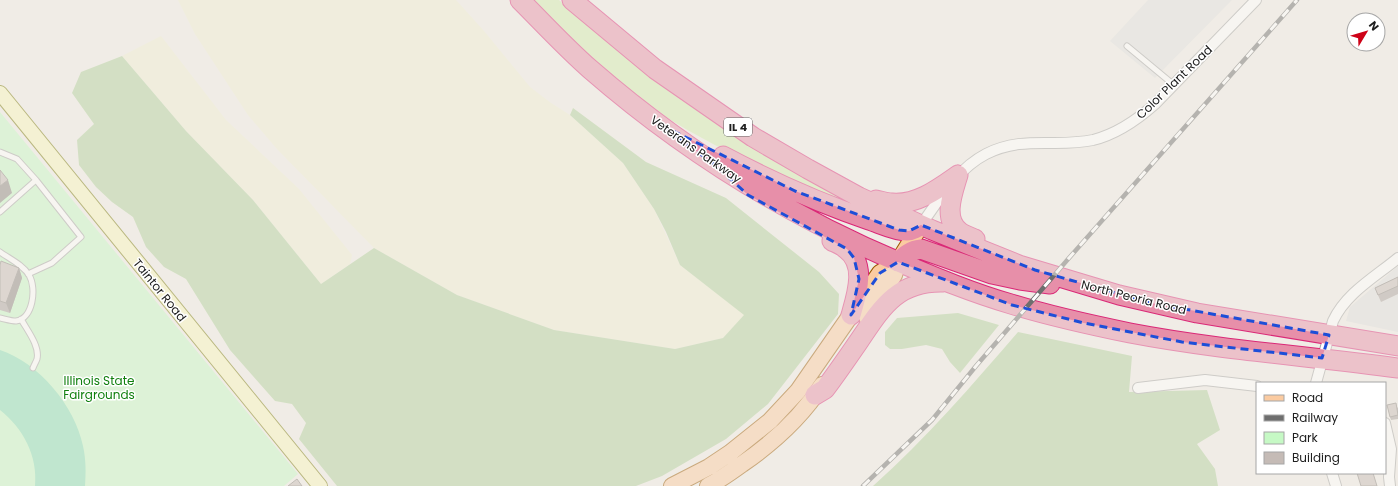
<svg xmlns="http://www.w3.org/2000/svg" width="1398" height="486" font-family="Poppins,sans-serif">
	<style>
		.residential { fill: #dedddd }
		.farmland { fill: #efeed2 }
		.grass { fill: #d1eaad }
		.forest { fill: #b0cf9c }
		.park { fill: #c6f9c5 }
		.pitch { fill: #85deb3 }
		.parking { fill: #e0e0e0 }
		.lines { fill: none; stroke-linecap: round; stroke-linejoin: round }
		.lane-casing { stroke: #a4a4a4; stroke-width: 7 }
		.street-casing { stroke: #a4a4a4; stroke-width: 12 }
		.secondary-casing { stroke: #787806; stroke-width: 16 }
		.primary-casing { stroke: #9b5801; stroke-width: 18 }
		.highway-casing { stroke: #da2877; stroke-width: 21 }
		.lane { stroke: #fff; stroke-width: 5 }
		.street { stroke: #fff; stroke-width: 10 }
		.secondary { stroke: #f9f6bc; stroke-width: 14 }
		.primary { stroke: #fbcba1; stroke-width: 16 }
		.highway { stroke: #e78fa9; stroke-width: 19 }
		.rail-casing { stroke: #6e6e6e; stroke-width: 4.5 }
		.rail { stroke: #fff; stroke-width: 3; stroke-dasharray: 9; stroke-linecap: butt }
		.wall { fill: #a9a19d }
		.shaded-wall { fill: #8a837f }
		.building { fill: #c5bbb6; stroke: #8a837f }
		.marked { fill: none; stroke: #1d4ed8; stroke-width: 3; stroke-dasharray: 8 5; stroke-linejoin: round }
		.labels { text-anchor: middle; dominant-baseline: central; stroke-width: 3; stroke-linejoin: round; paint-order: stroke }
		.shield { fill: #fff; stroke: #636363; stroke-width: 1 }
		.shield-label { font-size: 11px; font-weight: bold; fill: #202020 }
		.street-label { font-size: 12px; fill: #202020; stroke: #fff }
		.park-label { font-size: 12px; fill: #0f7f0d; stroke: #fff }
	</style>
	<rect width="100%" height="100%" fill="#f0ece6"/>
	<path class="residential" d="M 1398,266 L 1398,332 L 1346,321 L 1350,307 Z"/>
	<path class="farmland" d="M 178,0 L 456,0 L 484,31 L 530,87 L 551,103 L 570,115 L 623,163 L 654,209 L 680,265 L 745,315 L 723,338 L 675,349 L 554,330 L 457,295 L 374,248 L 277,149 L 248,115 L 195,34 Z
		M 161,36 L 226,120 L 299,189 L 352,255 L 350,264 L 321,284 L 253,200 L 186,131 L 122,56 Z"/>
	<path class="grass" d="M 531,0 L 559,0 L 591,29 L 659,83 L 715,122 L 859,206 L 858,210 C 785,178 708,148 644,102 C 603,72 567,35 531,0 Z"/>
	<path class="forest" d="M 122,56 L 186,131 L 253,200 L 321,284 L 374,248 L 457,295 L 554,330 L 675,349 L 723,338 L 744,315 L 680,265 L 666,232 L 654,209 L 623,163 L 570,115 L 573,108 L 646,162 L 726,198 L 819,272 L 839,294 L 838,314 L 768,404 L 726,439 L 662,476 L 636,486 L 337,486 L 299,439 L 306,423 L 292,404 L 275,401 L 230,350 L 186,279 L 164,267 L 146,247 L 133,217 L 112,202 L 96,187 L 79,165 L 77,140 L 94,124 L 72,93 L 81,72 Z
		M 958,313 L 999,325 L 960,373 L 950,362 L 942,349 L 926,345 L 902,349 L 890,349 L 885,345 L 885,332 L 897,318 Z
		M 1018,332 L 1132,356 L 1129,392 L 1207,390 L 1220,430 L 1197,444 L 1215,469 L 1218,486 L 873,486 C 926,439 972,385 1018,332 Z"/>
	<path class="park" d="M 0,112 L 298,474 L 284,486 L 0,486 Z"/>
	<path class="pitch" d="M 0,350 C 39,363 75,406 83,446 C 86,459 86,473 85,486 L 35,486 C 38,456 23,428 0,410 Z"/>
	<path class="parking" d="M 1148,0 L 1232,0 L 1155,78 L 1110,41 Z"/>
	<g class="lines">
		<defs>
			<path id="lane" d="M 1127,46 L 1174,85
				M 0,152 L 17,159 L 36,180 L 0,212
				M 0,252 C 10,259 23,265 29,275 C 37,288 33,319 16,321 C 11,321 5,319 0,318
				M 28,274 L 52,263 L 81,237 L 36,180
				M 21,319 C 27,330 40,346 37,359 C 36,362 34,365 33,368"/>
			<path id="street" d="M 921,225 C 939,200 957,169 986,154 C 1023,135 1056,148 1093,140 C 1117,134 1137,120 1155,104 L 1256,0
				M 1316,383 L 1333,321 C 1346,293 1375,277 1398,258
				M 1138,388 L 1205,380 L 1257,386
				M 1385,423 L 1391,449 L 1389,477 L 1390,486
				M 1332,473 L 1336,486"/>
			<path id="secondary" d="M 0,93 L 320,486"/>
			<path id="primary" d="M 867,317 L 894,275 L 898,262 L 921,225
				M 672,486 L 709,467 L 730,453 L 770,421 L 798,391 L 880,273 L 898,262
				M 708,486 C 720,480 731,472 742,464 C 774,442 801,418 822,385"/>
			<path id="highway" d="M 520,0 C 543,23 565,47 590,69 C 683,150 787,215 901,263 C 937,278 973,293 1011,304 C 1050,316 1091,325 1130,333 C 1219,350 1309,356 1398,368
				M 572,0 L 655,69 L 753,137 L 808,169 L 859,197 L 932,230 L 1019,265 L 1119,295 L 1197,313 L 1398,346
				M 723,156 C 770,181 819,203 869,220 C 881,224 895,231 907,231 C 913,231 917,228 921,225
				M 958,175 C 953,192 942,219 960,232 C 964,235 970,237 975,239
				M 876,200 C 881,201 887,203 892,203 C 917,205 938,189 958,175
				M 832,241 C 836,243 842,245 846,249 C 867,264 857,294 851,315
				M 898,262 C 905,255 911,250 921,249 L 992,274 L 1020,280 L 1050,284
				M 815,395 L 825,389 C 837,373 848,357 859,341 C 882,307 897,281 943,282"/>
		</defs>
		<use href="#lane" class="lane-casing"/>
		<use href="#street" class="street-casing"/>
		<use href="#secondary" class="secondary-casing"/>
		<use href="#primary" class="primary-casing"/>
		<use href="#highway" class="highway-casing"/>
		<use href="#lane" class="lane"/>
		<use href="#street" class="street"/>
		<use href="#secondary" class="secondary"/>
		<use href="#primary" class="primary"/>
		<use href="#highway" class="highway"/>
		<defs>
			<path id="rail" d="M 863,486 L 932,420 L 976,366 L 1069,258 L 1297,0"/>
		</defs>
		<use href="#rail" class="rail-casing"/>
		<use href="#rail" class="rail"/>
	</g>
	<path class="wall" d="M 0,265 L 19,268 L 22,278 L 10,313 L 0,310 Z
		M 1398,277 L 1398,294 L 1381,302 L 1375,288 Z
		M 1398,407 L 1398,419 L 1391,420 L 1390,417 Z"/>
	<path class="shaded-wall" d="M 8,180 L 12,193 L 0,203 L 0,186 Z
		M 19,268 L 22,278 L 10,313 L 6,303 Z"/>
	<path class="building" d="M 0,170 L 8,180 L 0,186 Z
		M 1,261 L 19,268 L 6,303 L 0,301 L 0,265 Z
		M 1398,277 L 1398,286 L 1378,295 L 1375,288 Z
		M 1396,403 L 1398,415 L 1390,417 L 1387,405 Z
		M 1357,473 L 1373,473 L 1377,486 L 1361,486 Z
		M 297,479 L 302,486 L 288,486 Z"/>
	<path d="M0 0H1398V486H0ZM 661,125 L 795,191 L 899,230 L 909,231 L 921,225 L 1035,270 L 1151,303 L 1329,335 L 1322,358 L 1182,342 L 1084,323 L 1012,305 L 898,262 L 880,273 L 851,315 L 859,279 L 854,258 L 847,249 L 748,195 L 714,164 Z" fill="#f0ece6" fill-opacity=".55" fill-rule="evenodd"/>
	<path class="marked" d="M 661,125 L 795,191 L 899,230 L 909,231 L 921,225 L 1035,270 L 1151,303 L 1329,335 L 1322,358 L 1182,342 L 1084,323 L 1012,305 L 898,262 L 880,273 L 851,315 L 859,279 L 854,258 L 847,249 L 748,195 L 714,164 Z"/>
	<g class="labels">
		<rect class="shield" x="724" y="118" width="28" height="18" rx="3"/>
		<g class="shield-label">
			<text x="738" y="127">IL 4</text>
		</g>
		<g class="street-label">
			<text transform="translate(1174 82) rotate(-44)">Color Plant Road</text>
			<text transform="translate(696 149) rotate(35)">Veterans Parkway</text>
			<text transform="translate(160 290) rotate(51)">Taintor Road</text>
			<text transform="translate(1134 297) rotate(14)">North Peoria Road</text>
		</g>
		<g class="park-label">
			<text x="99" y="380">Illinois State<tspan x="99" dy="14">Fairgrounds</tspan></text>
		</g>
	</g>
	<rect x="1256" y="382" width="130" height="92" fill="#ffffff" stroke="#a6a6a6"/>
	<rect x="1264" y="395" width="20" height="6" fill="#fbcba1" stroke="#a6a6a6"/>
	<text x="1292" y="402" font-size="12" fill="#202020">Road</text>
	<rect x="1264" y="415" width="20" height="6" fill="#6e6e6e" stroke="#a6a6a6"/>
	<text x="1292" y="422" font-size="12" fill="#202020">Railway</text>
	<rect x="1264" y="432" width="20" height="12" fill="#c6f9c5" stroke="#a6a6a6"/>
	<text x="1292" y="442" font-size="12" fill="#202020">Park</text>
	<rect x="1264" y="452" width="20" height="12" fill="#c5bbb6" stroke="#a6a6a6"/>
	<text x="1292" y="462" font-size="12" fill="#202020">Building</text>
	<g transform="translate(1366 32) rotate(52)"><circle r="19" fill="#ffffff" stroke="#a6a6a6"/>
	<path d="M0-3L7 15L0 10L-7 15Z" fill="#ce0217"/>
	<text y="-6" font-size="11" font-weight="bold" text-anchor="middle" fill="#202020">N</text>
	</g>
</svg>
